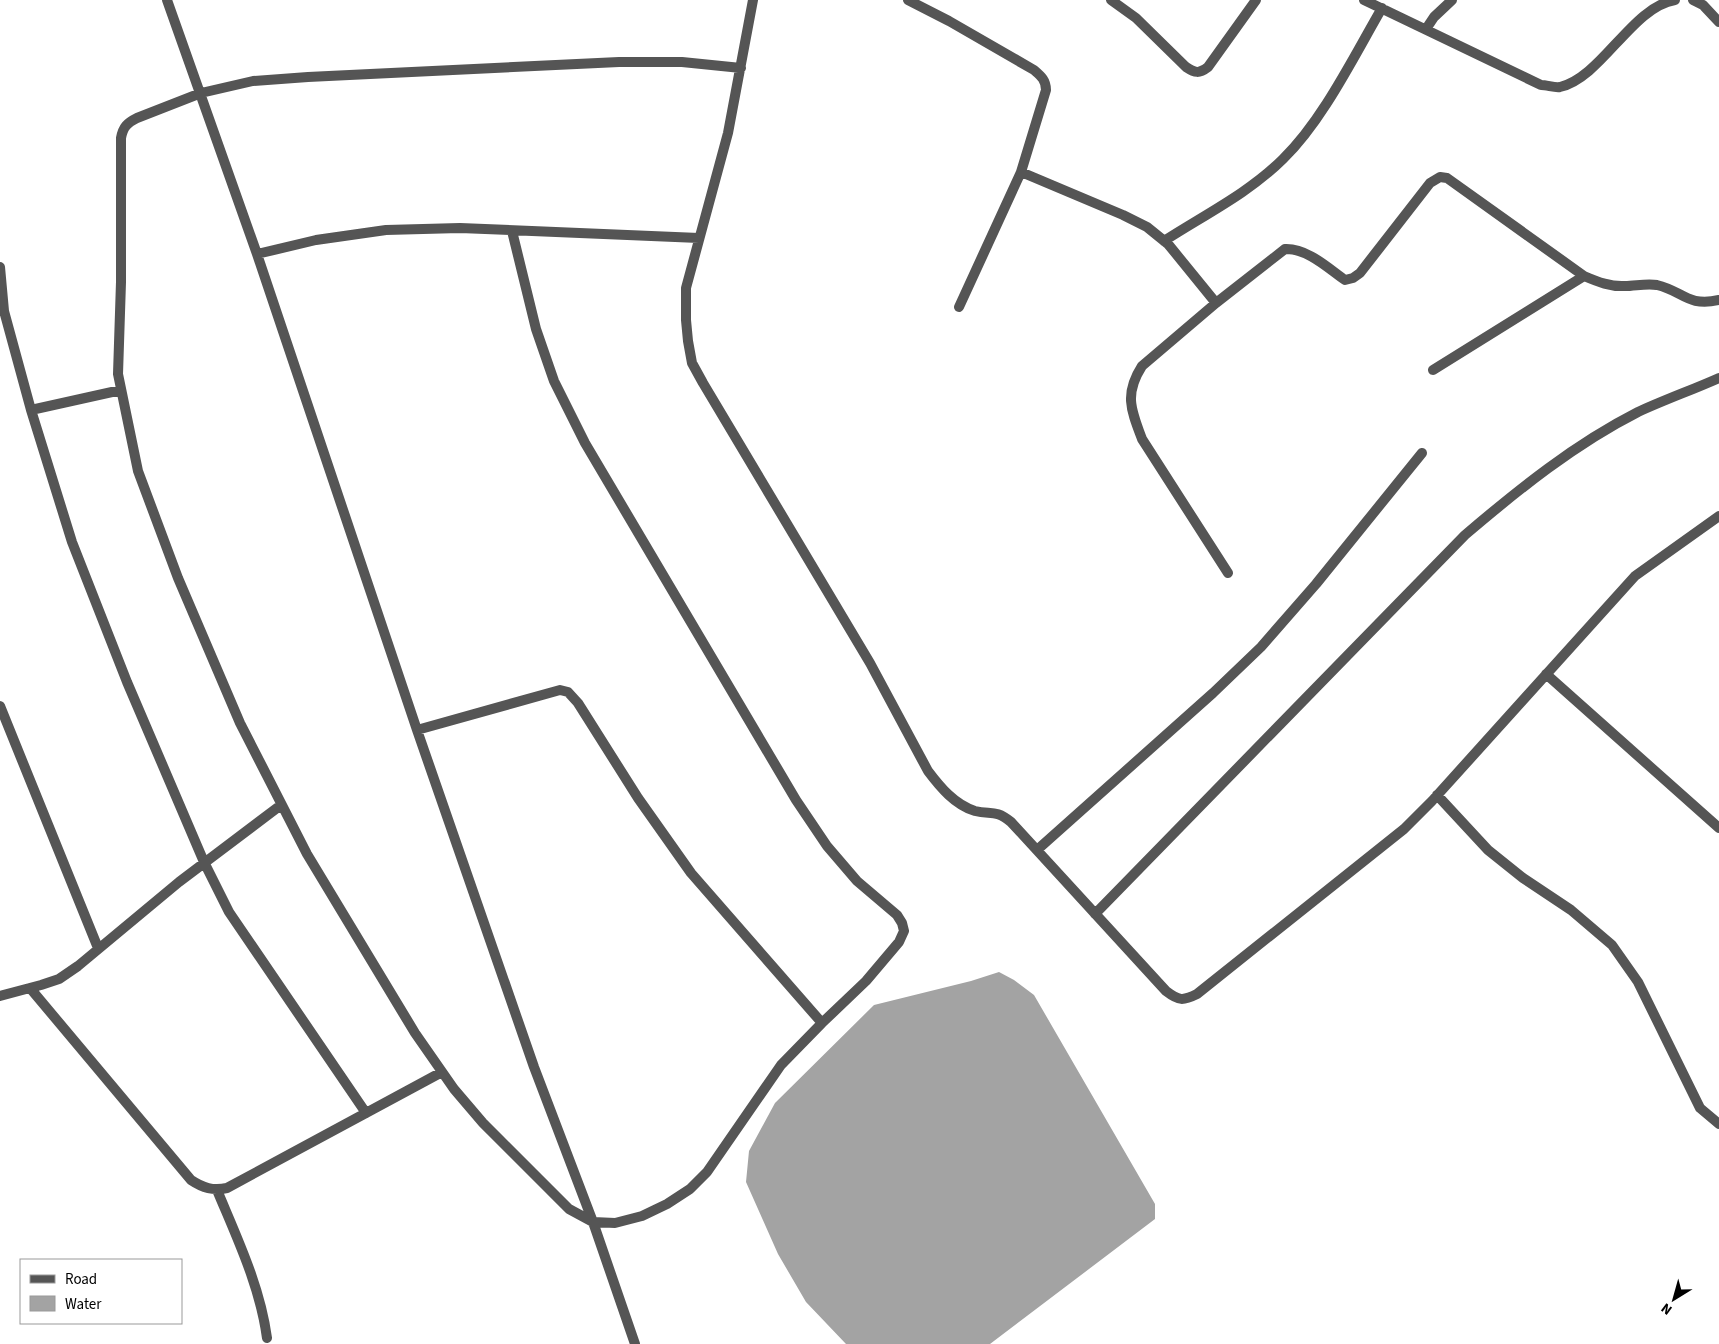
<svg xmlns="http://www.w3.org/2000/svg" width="1719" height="1344" font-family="'Source Sans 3',sans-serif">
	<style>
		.water { fill: #a3a3a3 }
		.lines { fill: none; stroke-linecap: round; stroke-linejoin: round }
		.minor { stroke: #555; stroke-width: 10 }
	</style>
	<rect width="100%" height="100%" fill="#fff"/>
	<path class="water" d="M 999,972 L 1014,980 L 1034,995 L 1155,1204 L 1155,1219 L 990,1344 L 846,1344 L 806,1302 L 778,1254 L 746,1182 L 749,1151 L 775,1103 L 874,1005 L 971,981 Z"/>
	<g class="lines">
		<path class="minor" d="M 167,0 L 257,254 L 417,730 L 534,1067 L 593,1222 L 635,1344
			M 753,0 L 728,133 L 686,288 L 686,320 L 688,341 L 692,363 L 703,383 L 870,663 L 928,771 C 940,787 955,805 975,811 C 991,815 995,809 1011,822 L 1166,991 C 1179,1001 1183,1001 1197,994 L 1404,829 L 1432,801 L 1635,576 L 1719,516
			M 908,0 L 949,21 L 1034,70 C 1041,76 1046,80 1046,90 L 1021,172 L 1123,215 L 1147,227 L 1168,244 L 1216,303 L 1285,249 C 1307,248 1328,268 1345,280 L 1353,278 L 1360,273 L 1430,183 L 1440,177 L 1447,178 L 1584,276 C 1598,282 1611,287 1625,286 C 1635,286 1647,283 1657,285 C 1683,291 1687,307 1719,300
			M 1111,0 L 1136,18 L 1186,67 C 1195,73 1199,74 1208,67 L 1256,0
			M 1364,0 L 1541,85 C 1547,85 1555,88 1560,87 C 1602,77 1632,7 1675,0
			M 1693,0 L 1703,5 L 1719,22
			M 1426,29 L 1434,17 L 1452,0
			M 512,231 L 536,329 L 554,381 L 585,443 L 796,800 L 827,846 L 857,881 L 897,915 L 902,923 L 904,931 L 899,942 L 866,981 L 822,1023 L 781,1065 L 707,1172 L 690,1189 L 667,1204 L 642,1216 L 615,1223 L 593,1222 L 569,1209 L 483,1123 L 454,1089 L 415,1033 L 307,854 L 240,723 L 178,578 L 138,471 L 118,374 L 121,282 L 121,138 C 123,127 127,123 137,118 L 201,93 L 253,81 L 308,77 L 619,62 L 682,62 L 741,68
			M 1164,241 C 1204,215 1249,193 1283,159 C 1323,120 1354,56 1382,8
			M 257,254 L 316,240 L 386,230 L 460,228 L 699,238
			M 0,267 L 4,311
			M 1216,303 L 1142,366 C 1124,394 1131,410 1142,439 L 1228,573
			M 959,307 L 1021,172
			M 0,311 L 4,311 L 31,410 L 121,390
			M 1433,370 L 1584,276
			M 31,410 L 72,542 L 127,682 L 204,862 L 229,912 L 366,1113
			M 1546,674 L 1719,828
			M 0,706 L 98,948
			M 417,730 L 560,690 L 568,692 L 578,703 L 638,798 L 691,873 L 822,1023
			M 1437,795 L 1488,850 L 1523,878 L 1571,910 L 1612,945 L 1638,982 L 1700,1108 L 1719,1124
			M 1037,850 L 1213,693 L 1261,647 L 1316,584 L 1422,453
			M 1095,914 L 1465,535 C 1519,489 1575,444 1638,412 C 1664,400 1692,390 1719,378
			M 30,988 L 191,1180 C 203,1188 213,1191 227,1188 L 442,1072
			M 0,996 L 41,985 L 59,979 L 78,966 L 179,882 L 281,805
			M 217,1190 C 237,1238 260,1286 267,1338"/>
	</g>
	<rect x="20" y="1259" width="162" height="65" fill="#ffffff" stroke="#999999"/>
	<rect x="30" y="1275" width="25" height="8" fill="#555555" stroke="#999999"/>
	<text x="65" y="1284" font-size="15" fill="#000000">Road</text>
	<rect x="30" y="1296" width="25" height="15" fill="#a3a3a3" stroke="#999999"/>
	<text x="65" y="1309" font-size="15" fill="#000000">Water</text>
	<g transform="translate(1674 1299) rotate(217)" stroke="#ffffff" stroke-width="4" paint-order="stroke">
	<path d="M0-4L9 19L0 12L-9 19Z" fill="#000000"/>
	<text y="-8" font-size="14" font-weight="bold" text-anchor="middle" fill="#000000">N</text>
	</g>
</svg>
